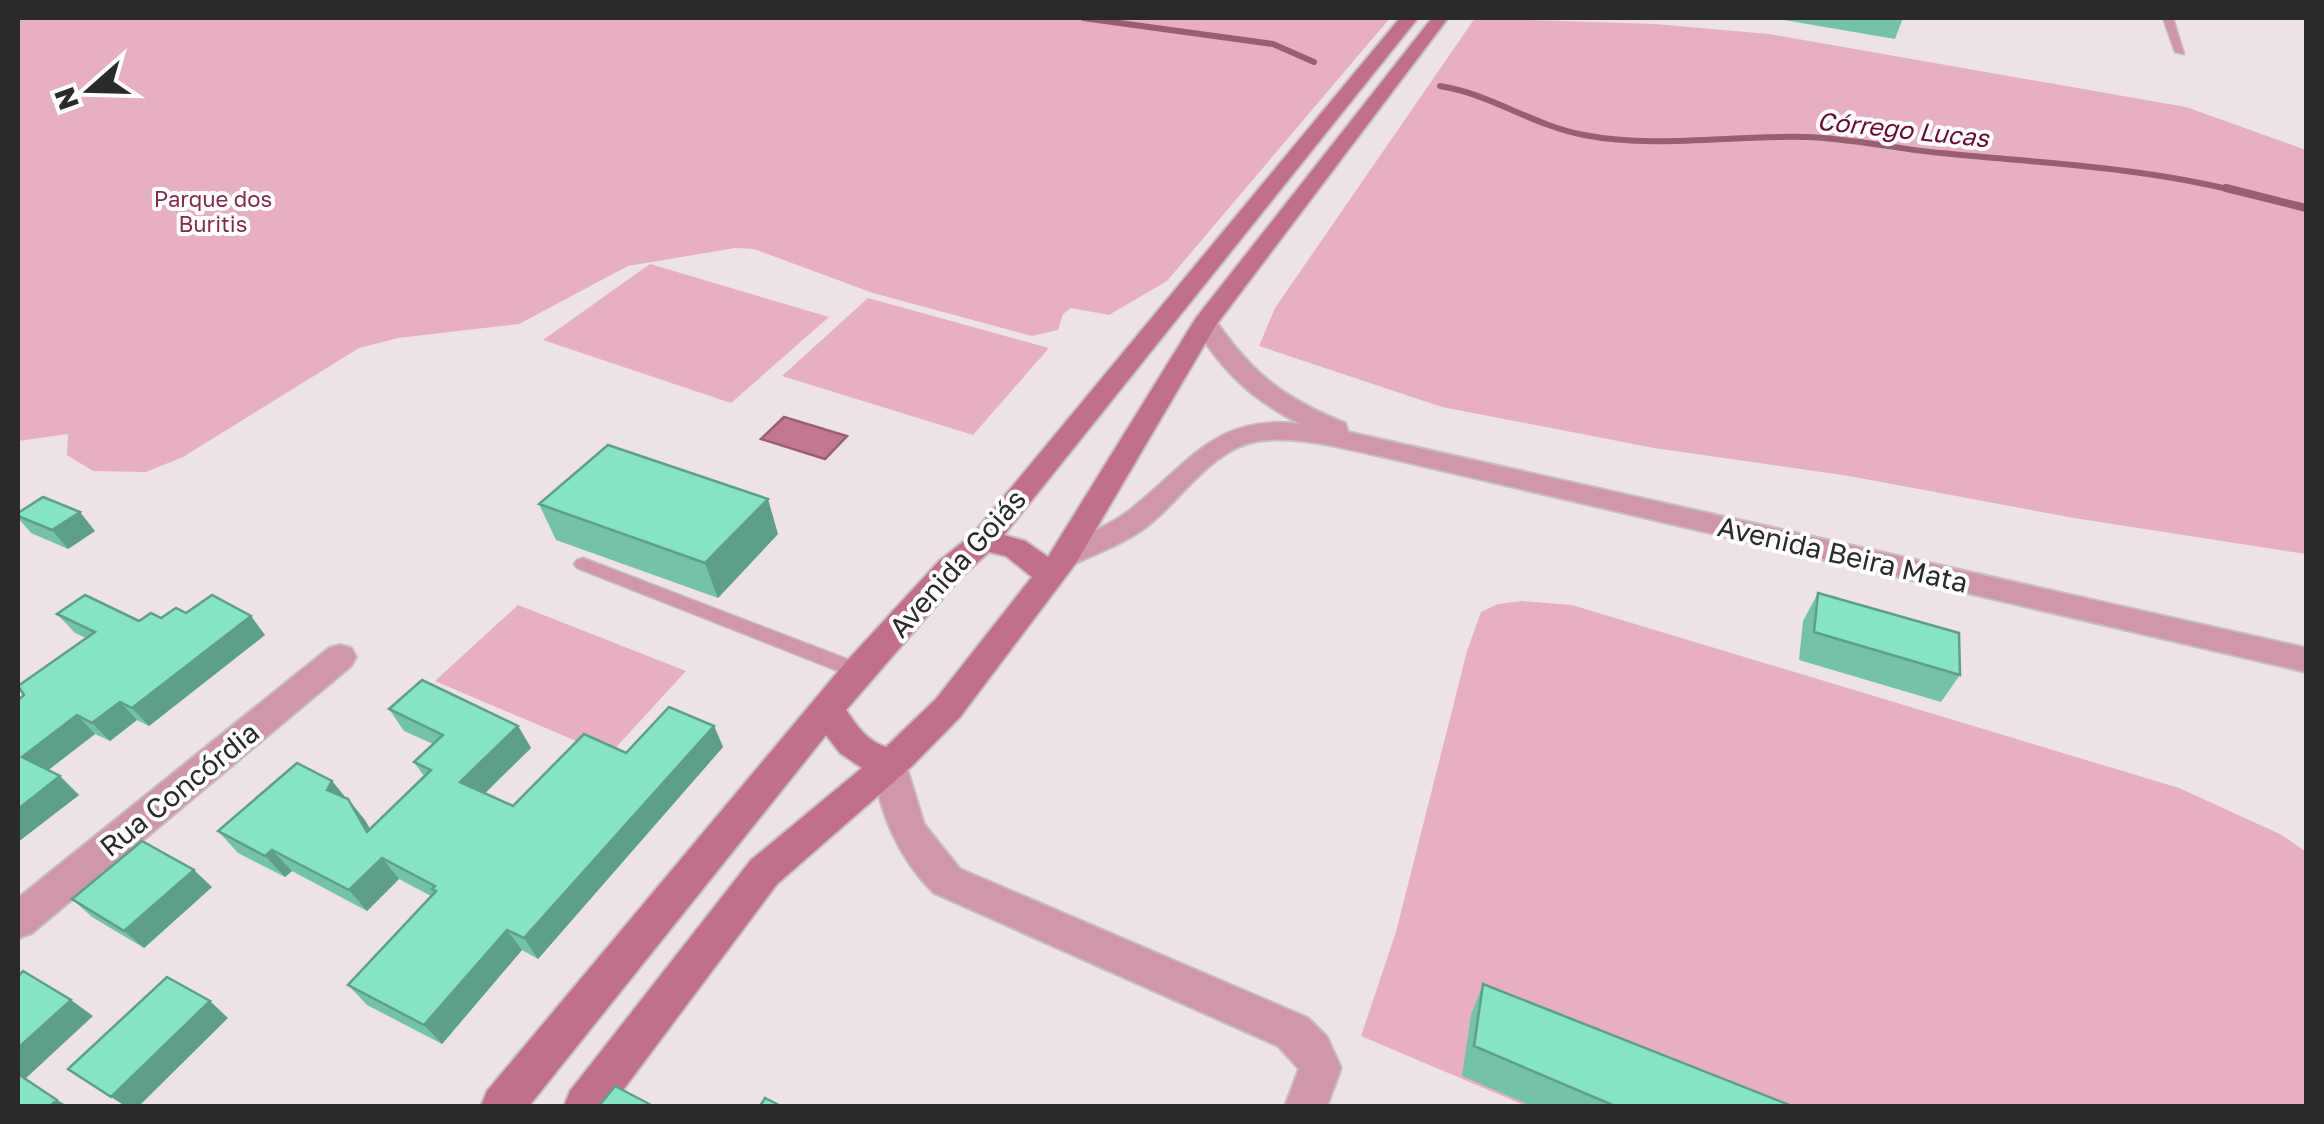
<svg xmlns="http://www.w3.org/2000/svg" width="2324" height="1124" font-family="'Golos Text',sans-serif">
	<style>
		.green { fill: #e6b0c0 }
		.water { fill: #c47890; stroke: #966071; stroke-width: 2.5 }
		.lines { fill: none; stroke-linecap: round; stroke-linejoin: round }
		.stream-far1 { stroke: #966071; stroke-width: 6 }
		.stream { stroke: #966071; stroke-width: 8 }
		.service-casing { stroke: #c6bec0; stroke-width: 3 }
		.minor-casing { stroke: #c6bec0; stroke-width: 4 }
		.secondary-casing { stroke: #c6bec0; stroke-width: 4 }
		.service { fill: #d097a8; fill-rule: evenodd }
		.minor { fill: #d097a8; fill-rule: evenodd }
		.secondary { fill: #c16f8a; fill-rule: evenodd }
		.wall { fill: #74c3a9 }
		.shaded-wall { fill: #5e9f8a }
		.building { fill: #87e3c5; stroke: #5e9f8a; stroke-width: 2.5 }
		.labels { text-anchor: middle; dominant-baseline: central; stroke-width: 8; stroke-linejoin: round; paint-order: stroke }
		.far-park-label { font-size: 22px; fill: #85294e; stroke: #fff }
		.far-water-label { font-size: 25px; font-style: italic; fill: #680a36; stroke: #fff }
		.street-label { font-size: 28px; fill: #2c2929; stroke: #fff }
	</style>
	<rect width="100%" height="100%" fill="#ede3e6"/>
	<path class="green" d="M 18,18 L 1390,18 L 1167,281 L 1109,315 L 1071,308 L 1063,314 L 1058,330 L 1032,336 L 873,293 L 754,249 L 735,248 L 628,266 L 519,324 L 398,338 L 359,348 L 183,457 L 146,472 L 93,471 L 67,455 L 68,434 L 18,441 Z
		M 1475,18 L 1655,24 L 1769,34 L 2186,107 L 2306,150 L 2306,554 L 2074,518 L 1849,476 L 1654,448 L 1442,407 L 1259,346 L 1275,308 Z
		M 650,264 L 829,317 L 731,403 L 543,340 Z
		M 868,298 L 1049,348 L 973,435 L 782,376 Z
		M 1522,601 L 1572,605 L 2179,788 L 2282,835 L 2306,852 L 2306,1106 L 1526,1106 L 1361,1036 L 1396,932 L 1467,651 L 1481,612 L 1498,604 Z
		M 518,605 L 686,671 L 609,755 L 435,681 Z"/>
	<path class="water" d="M 784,417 L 847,436 L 825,459 L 761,439 Z"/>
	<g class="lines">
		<path class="stream-far1" d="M 1083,18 L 1273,44 L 1314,62
			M 1440,86 C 1491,94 1534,126 1584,135 C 1656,149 1732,135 1805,137 C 1851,138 1895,149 1941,153 C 2040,163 2140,167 2236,191"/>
		<path class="stream" d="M 2226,188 L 2306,208"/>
		<defs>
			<path id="service" d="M 2163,18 L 2173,18 L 2184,54 L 2175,52 Z
				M 583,558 L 865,666 L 868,671 L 865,676 L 851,676 L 577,568 L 574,564 L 577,560 Z"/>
			<path id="minor" d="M 1205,316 L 1214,318 C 1251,373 1283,398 1345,423 L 1348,432 L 2306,648 L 2306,672 L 1380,456 C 1341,448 1299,435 1258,441 C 1213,448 1183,497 1150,524 C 1128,542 1101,551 1076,563 L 1065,567 L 1054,563 L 1050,556 L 1054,549 C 1080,537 1108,527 1130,510 C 1190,463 1215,414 1301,424 C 1253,401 1220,369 1193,323 Z
				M 340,645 L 351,648 L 356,657 L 351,666 L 32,933 L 18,938 L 18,898 L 329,648 Z
				M 888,748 L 900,752 L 905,762 L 924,824 L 960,869 L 1308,1018 L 1327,1037 L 1341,1068 L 1327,1106 L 1285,1106 L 1299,1069 L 1278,1046 L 934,893 C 896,856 881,812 871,762 L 876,752 Z"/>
			<path id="secondary" d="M 1400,18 L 1418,18 L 1004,535 L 1025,541 L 1048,557 L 1196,318 L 1432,18 L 1448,18 L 1216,325 L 1076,563 L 960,717 L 912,766 L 777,884 L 611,1106 L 564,1106 L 570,1091 L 751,860 L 862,768 L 840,753 L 826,735 L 529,1106 L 481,1106 L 487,1091 L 846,662 L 939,561 L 973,534 ZM 989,552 L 1006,556 L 1032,577 L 936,699 L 886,747 C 867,741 857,726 846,710 L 961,577 Z"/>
		</defs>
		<use href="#service" class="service-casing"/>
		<use href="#minor" class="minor-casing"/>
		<use href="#secondary" class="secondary-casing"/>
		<use href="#service" class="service"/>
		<use href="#minor" class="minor"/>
		<use href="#secondary" class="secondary"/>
	</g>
	<path class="wall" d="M 1779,18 L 1903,18 L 1895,39 L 1778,19 Z
		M 539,504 L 778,534 L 718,598 L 556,540 Z
		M 18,513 L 95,531 L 68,549 L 31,533 L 18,518 Z
		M 1818,593 L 1960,675 L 1941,702 L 1799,660 L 1803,621 Z
		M 186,613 L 265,635 L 149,726 L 137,720 L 110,741 L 95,734 L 48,770 L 79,795 L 18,842 L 24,695 L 86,638 L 75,633 L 57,614 L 139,621 Z
		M 389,709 L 518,726 L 531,748 L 485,793 L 513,806 L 626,753 L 714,726 L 723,747 L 538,959 L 522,950 L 442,1044 L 367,1005 L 348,985 L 431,896 L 399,879 L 367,911 L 292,871 L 285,877 L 238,853 L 218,831 L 332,781 L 345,797 L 348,799 L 370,829 L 424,776 L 414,762 L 433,744 L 404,731 Z
		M 212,887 L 144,948 L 92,917 L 72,899 Z
		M 1483,984 L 1792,1106 L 1532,1106 L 1462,1076 L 1471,1015 Z"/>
	<path class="shaded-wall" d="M 768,499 L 778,534 L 718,598 L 705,563 Z
		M 80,512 L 95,531 L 68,549 L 52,530 Z
		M 251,616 L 265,635 L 149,726 L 132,708 Z
		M 120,702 L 137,720 L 110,741 L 92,723 Z
		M 77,715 L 95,734 L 42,775 L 22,757 Z
		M 518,726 L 531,748 L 475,803 L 460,782 Z
		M 714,726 L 723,747 L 538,959 L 524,938 Z
		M 60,776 L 79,795 L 18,842 L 18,809 Z
		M 332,781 L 350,803 L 327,790 Z
		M 348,799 L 365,820 L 384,853 L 367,832 Z
		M 272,850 L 292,871 L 285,877 L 265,856 Z
		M 382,858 L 399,879 L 367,911 L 349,890 Z
		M 194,870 L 212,887 L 144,948 L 124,931 Z
		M 507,930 L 522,950 L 442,1044 L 424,1025 Z
		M 71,1000 L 93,1016 L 25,1079 L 18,1074 L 18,1048 Z
		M 210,1001 L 228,1018 L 139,1106 L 125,1106 L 111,1097 Z
		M 57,1100 L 68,1106 L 50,1106 Z"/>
	<path class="building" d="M 608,445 L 768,499 L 705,563 L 539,504 Z
		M 43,497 L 80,512 L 52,530 L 18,516 L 18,513 Z
		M 1818,593 L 1959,633 L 1960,675 L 1814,632 Z
		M 85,595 L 139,621 L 151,613 L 161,618 L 176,608 L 186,613 L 212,595 L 251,616 L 132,708 L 120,702 L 92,723 L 77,715 L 22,757 L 60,776 L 18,809 L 18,700 L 24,695 L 18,686 L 95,632 L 57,614 Z
		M 422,680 L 518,726 L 460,782 L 513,806 L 584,734 L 626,753 L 669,707 L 714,726 L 524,938 L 507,930 L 424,1025 L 348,985 L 436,891 L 432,889 L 435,886 L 382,858 L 349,890 L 272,850 L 265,856 L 218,831 L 297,763 L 332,781 L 327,790 L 348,799 L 367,832 L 431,770 L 414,762 L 443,735 L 389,709 Z
		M 142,841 L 194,870 L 124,931 L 72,899 Z
		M 23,971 L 71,1000 L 18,1048 L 18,976 Z
		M 167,977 L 210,1001 L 111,1097 L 68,1069 Z
		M 1483,984 L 1792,1106 L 1615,1106 L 1474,1046 Z
		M 18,1074 L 57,1100 L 50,1106 L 18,1106 Z
		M 615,1086 L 653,1106 L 599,1106 Z
		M 765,1098 L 781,1106 L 760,1106 Z"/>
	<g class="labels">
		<g class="far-park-label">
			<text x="213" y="198">Parque dos<tspan x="213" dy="25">Buritis</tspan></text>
		</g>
		<g class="far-water-label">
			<text transform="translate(1903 129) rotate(6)">Córrego Lucas</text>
		</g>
		<g class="street-label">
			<text transform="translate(1843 554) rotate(13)">Avenida Beira Mata</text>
			<text transform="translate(957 563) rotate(-48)">Avenida Goiás</text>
			<text transform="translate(179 789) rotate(-39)">Rua Concórdia</text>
		</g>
	</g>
	<rect width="2324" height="1124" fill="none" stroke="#2c2929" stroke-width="40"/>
	<g transform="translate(90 90) rotate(250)" stroke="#ffffff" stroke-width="8" paint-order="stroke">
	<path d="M0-8L18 38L0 25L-18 38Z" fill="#2c2929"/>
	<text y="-15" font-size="28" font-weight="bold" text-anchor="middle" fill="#2c2929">N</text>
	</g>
</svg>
